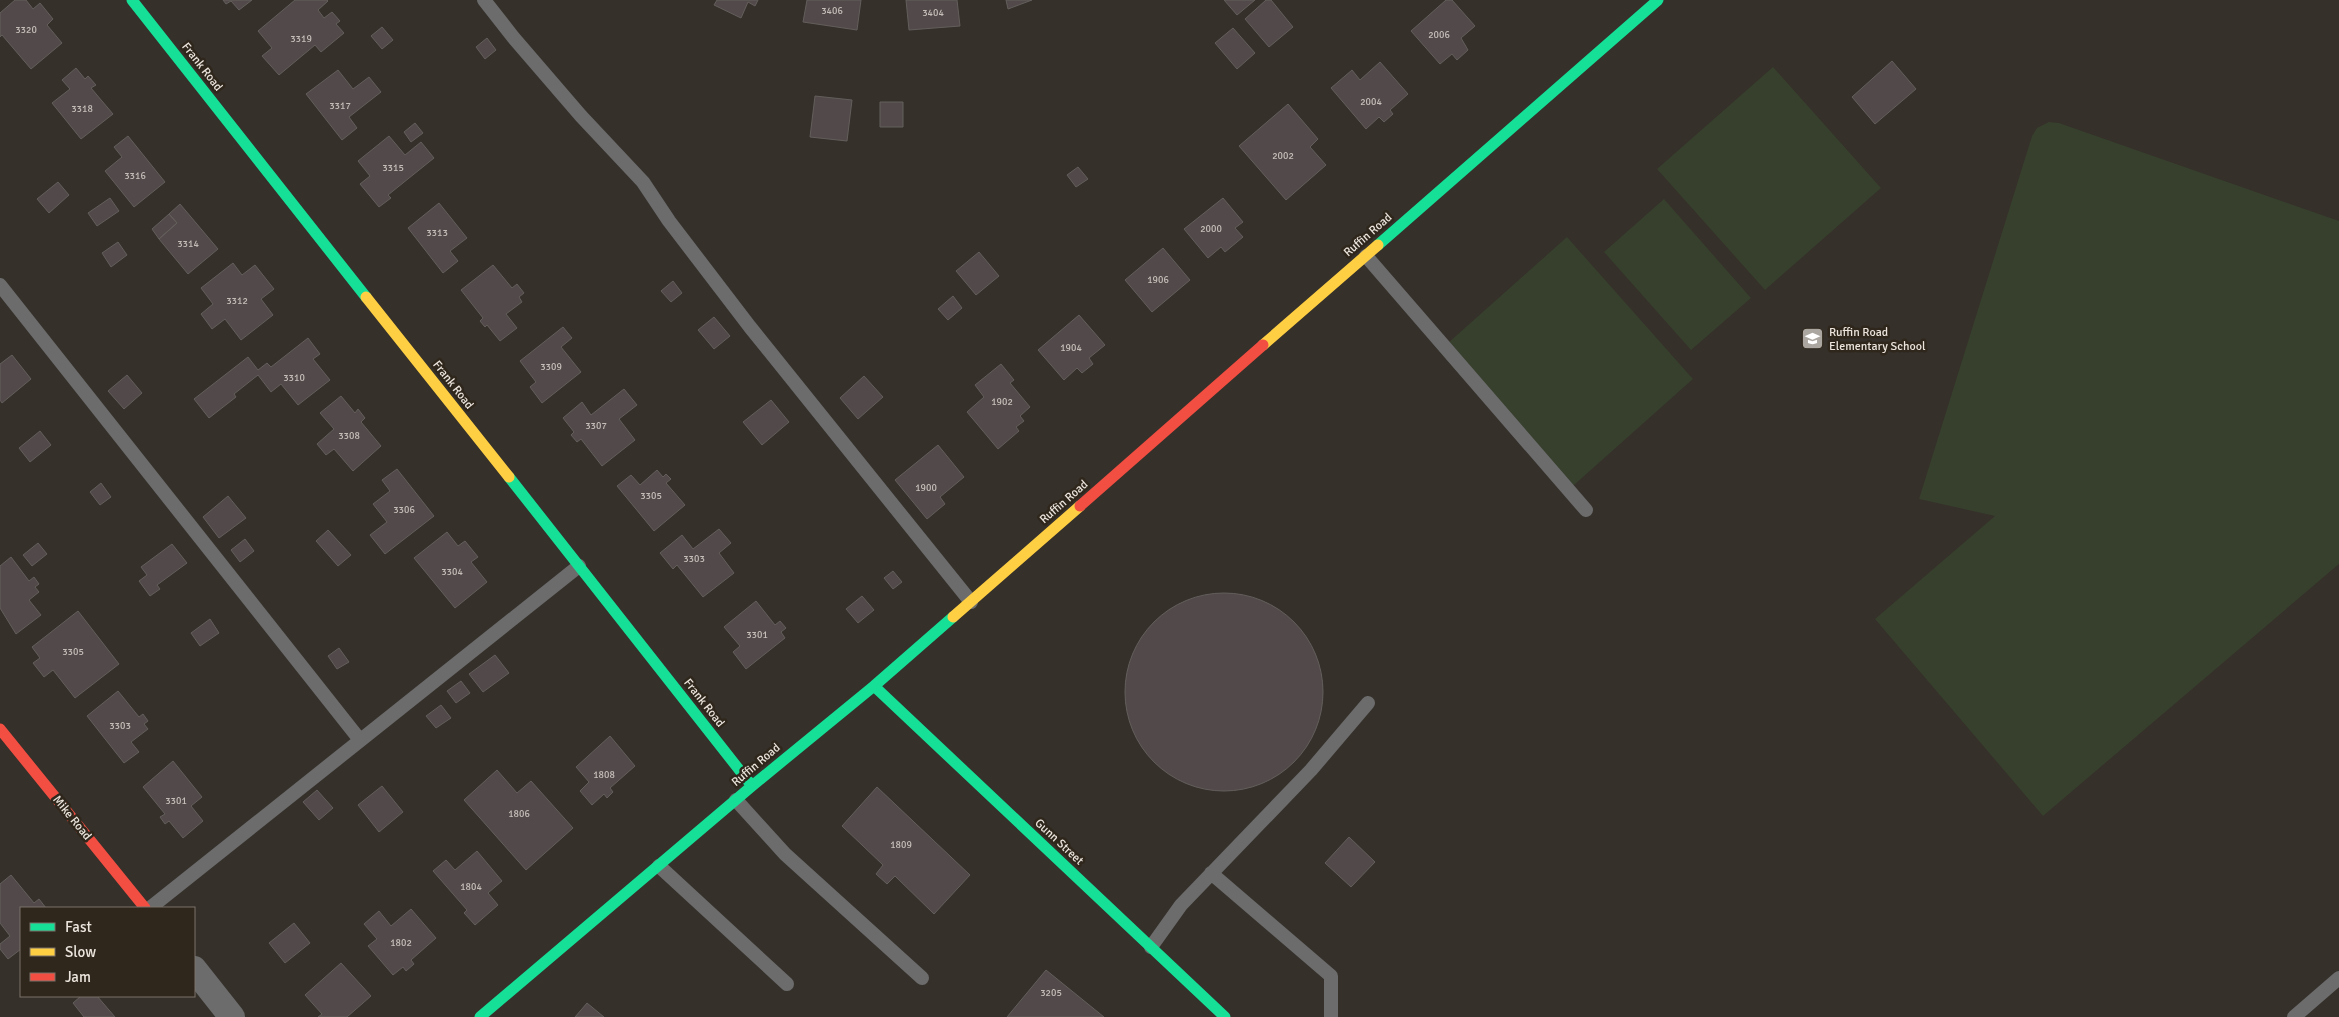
<svg xmlns="http://www.w3.org/2000/svg" width="2339" height="1017" font-family="Signika,sans-serif">
	<style>
		.green { fill: #373f2d }
		.building { fill: #524a4a; stroke: #635e5c }
		.lines { fill: none; stroke-linecap: round; stroke-linejoin: round }
		.lane { stroke: #6c6c6d; stroke-width: 14 }
		.street { stroke: #6c6c6d; stroke-width: 26 }
		.fast { stroke: #16e098; stroke-width: 11 }
		.slow { stroke: #ffcf43; stroke-width: 11 }
		.jam { stroke: #f24e42; stroke-width: 11 }
		.labels { text-anchor: middle; dominant-baseline: central; stroke-width: 5; stroke-linejoin: round; paint-order: stroke }
		.number-label { font-size: 10px; fill: #c5beb9 }
		.street-label { font-size: 12px; fill: #ebe5de; stroke: #2f271c }
		.poi-label { font-size: 12px; fill: #ebe5de; stroke: #2f271c; text-anchor: start }
	</style>
	<rect width="100%" height="100%" fill="#35302a"/>
	<path class="green" d="M 1773,67 L 1881,188 L 1765,290 L 1657,169 Z
		M 2049,122 L 2059,123 L 2339,221 L 2339,564 L 2043,816 L 1875,619 L 1995,516 L 1919,499 L 2032,136 L 2037,128 Z
		M 1664,199 L 1751,298 L 1691,350 L 1604,252 Z
		M 1567,237 L 1693,379 L 1565,493 L 1439,351 Z"/>
	<path class="building" d="M 15,0 L 26,0 L 33,9 L 40,3 L 53,19 L 47,25 L 62,43 L 31,69 L 2,35 L 0,37 L 0,13 Z
		M 223,0 L 252,0 L 239,10 L 231,1 L 226,4 Z
		M 295,0 L 327,0 L 328,1 L 318,10 L 324,18 L 332,12 L 340,21 L 336,24 L 344,33 L 321,52 L 315,45 L 279,75 L 262,56 L 272,48 L 258,31 Z
		M 717,0 L 758,0 L 755,6 L 748,2 L 741,18 L 714,5 Z
		M 807,0 L 861,0 L 857,30 L 803,22 Z
		M 906,0 L 957,0 L 960,26 L 909,30 Z
		M 1006,0 L 1032,0 L 1008,9 Z
		M 1224,0 L 1255,0 L 1237,15 Z
		M 1266,0 L 1271,0 L 1293,27 L 1269,47 L 1245,19 Z
		M 1446,0 L 1452,0 L 1475,26 L 1461,38 L 1468,50 L 1457,60 L 1452,54 L 1440,64 L 1411,31 Z
		M 382,27 L 393,40 L 382,49 L 371,36 Z
		M 1233,28 L 1255,53 L 1237,69 L 1215,43 Z
		M 487,38 L 496,50 L 485,59 L 476,47 Z
		M 1892,61 L 1916,89 L 1875,124 L 1852,97 Z
		M 1380,62 L 1408,94 L 1390,110 L 1393,114 L 1384,122 L 1379,117 L 1366,129 L 1331,88 L 1352,70 L 1360,80 Z
		M 76,68 L 85,79 L 88,76 L 96,85 L 91,88 L 113,114 L 81,139 L 52,103 L 70,89 L 62,80 Z
		M 338,70 L 353,89 L 369,77 L 381,92 L 349,117 L 357,128 L 342,140 L 306,94 Z
		M 815,96 L 852,100 L 847,141 L 810,137 Z
		M 880,102 L 903,102 L 903,127 L 880,127 Z
		M 1288,104 L 1318,139 L 1310,147 L 1326,165 L 1286,200 L 1239,146 Z
		M 415,123 L 423,133 L 411,142 L 404,132 Z
		M 128,136 L 165,182 L 134,207 L 105,171 L 122,157 L 114,147 Z
		M 389,136 L 405,155 L 421,142 L 434,158 L 388,195 L 391,198 L 379,207 L 360,184 L 370,176 L 358,161 Z
		M 1078,167 L 1088,179 L 1076,187 L 1067,175 Z
		M 58,182 L 69,195 L 49,213 L 37,199 Z
		M 110,198 L 119,211 L 97,226 L 88,213 Z
		M 1223,198 L 1243,222 L 1235,228 L 1243,237 L 1225,252 L 1221,247 L 1208,258 L 1184,229 Z
		M 439,203 L 467,238 L 450,251 L 458,261 L 443,273 L 408,228 Z
		M 180,204 L 218,249 L 188,274 L 159,239 L 177,223 L 169,214 Z
		M 169,214 L 177,223 L 159,239 L 152,229 Z
		M 118,242 L 127,255 L 111,267 L 102,253 Z
		M 1163,248 L 1190,280 L 1152,312 L 1125,280 Z
		M 979,252 L 999,276 L 976,295 L 956,271 Z
		M 233,263 L 242,275 L 255,265 L 274,289 L 261,299 L 273,315 L 241,340 L 225,319 L 212,329 L 201,314 L 213,304 L 201,288 Z
		M 493,265 L 512,288 L 517,284 L 524,293 L 519,297 L 522,302 L 506,314 L 517,328 L 500,341 L 487,325 L 485,327 L 480,321 L 483,318 L 461,290 Z
		M 673,281 L 682,293 L 671,302 L 661,291 Z
		M 953,296 L 962,308 L 948,320 L 938,309 Z
		M 1079,315 L 1105,345 L 1089,358 L 1093,364 L 1082,373 L 1077,368 L 1064,380 L 1038,350 Z
		M 714,317 L 730,336 L 714,349 L 698,330 Z
		M 563,327 L 572,338 L 561,347 L 581,372 L 542,403 L 530,387 L 536,382 L 520,361 Z
		M 308,338 L 320,354 L 313,359 L 330,380 L 298,405 L 281,384 L 271,392 L 258,375 L 234,394 L 236,397 L 209,418 L 194,399 L 248,357 L 258,370 L 267,363 L 271,367 Z
		M 12,355 L 31,379 L 2,403 L 0,400 L 0,364 Z
		M 1001,364 L 1014,380 L 1010,383 L 1030,407 L 1020,416 L 1024,421 L 1016,427 L 1019,431 L 998,449 L 967,412 L 984,397 L 975,385 Z
		M 127,375 L 142,393 L 124,409 L 108,391 Z
		M 864,376 L 883,397 L 858,419 L 840,398 Z
		M 624,389 L 637,405 L 619,419 L 635,440 L 602,466 L 581,439 L 577,442 L 571,435 L 574,432 L 563,418 L 582,402 L 591,415 Z
		M 341,396 L 355,413 L 358,409 L 365,418 L 361,422 L 381,446 L 353,471 L 334,449 L 326,455 L 317,444 L 334,429 L 320,413 Z
		M 771,400 L 789,422 L 762,445 L 743,422 Z
		M 40,431 L 51,445 L 30,462 L 19,448 Z
		M 938,445 L 964,477 L 940,497 L 945,504 L 927,519 L 895,480 Z
		M 397,469 L 434,516 L 385,554 L 370,535 L 387,522 L 373,504 L 390,491 L 382,480 Z
		M 657,470 L 663,477 L 666,474 L 671,479 L 666,483 L 685,505 L 654,531 L 617,486 L 631,475 L 640,485 Z
		M 101,483 L 111,497 L 100,505 L 90,492 Z
		M 228,496 L 246,518 L 219,538 L 203,517 Z
		M 719,529 L 731,543 L 719,553 L 734,573 L 703,597 L 677,565 L 673,569 L 660,553 L 682,535 L 693,549 Z
		M 328,530 L 351,555 L 338,566 L 316,541 Z
		M 447,532 L 458,546 L 465,541 L 478,557 L 471,562 L 487,582 L 455,608 L 414,558 Z
		M 245,539 L 254,551 L 240,562 L 231,550 Z
		M 38,543 L 47,554 L 32,566 L 23,555 Z
		M 172,544 L 187,563 L 157,585 L 160,589 L 150,596 L 139,581 L 147,575 L 141,567 Z
		M 11,557 L 29,581 L 34,577 L 39,584 L 35,587 L 39,592 L 29,600 L 41,615 L 16,634 L 0,608 L 0,566 Z
		M 893,571 L 902,582 L 893,589 L 884,578 Z
		M1125 692a99 99 0 1 1 198 0a99 99 0 1 1-198 0Z
		M 862,596 L 874,610 L 858,623 L 846,609 Z
		M 756,601 L 775,625 L 780,621 L 786,628 L 781,632 L 785,638 L 746,669 L 733,652 L 740,646 L 724,627 Z
		M 78,611 L 119,664 L 75,698 L 53,670 L 44,677 L 33,663 L 40,658 L 32,647 Z
		M 210,619 L 219,633 L 200,646 L 191,633 Z
		M 339,648 L 349,662 L 337,669 L 328,656 Z
		M 495,655 L 509,673 L 483,692 L 469,674 Z
		M 461,681 L 470,693 L 456,703 L 447,691 Z
		M 118,691 L 139,717 L 143,714 L 148,721 L 144,724 L 148,729 L 131,742 L 139,752 L 124,763 L 87,716 Z
		M 441,705 L 451,718 L 436,728 L 426,716 Z
		M 610,736 L 635,766 L 610,788 L 613,792 L 607,798 L 604,794 L 592,805 L 580,791 L 589,782 L 576,767 Z
		M 173,761 L 202,797 L 191,806 L 203,821 L 183,838 L 169,821 L 165,824 L 160,817 L 165,814 L 143,787 Z
		M 497,770 L 517,793 L 531,781 L 573,828 L 526,870 L 464,800 Z
		M 382,786 L 403,812 L 379,832 L 358,805 Z
		M 877,787 L 970,875 L 934,914 L 895,876 L 887,884 L 876,874 L 883,865 L 842,826 Z
		M 317,790 L 333,808 L 319,820 L 303,802 Z
		M 1349,837 L 1375,862 L 1351,887 L 1325,863 Z
		M 477,851 L 502,881 L 488,893 L 498,905 L 475,925 L 464,913 L 467,910 L 433,871 L 446,860 L 455,870 Z
		M 11,875 L 34,903 L 39,899 L 46,908 L 21,908 L 21,949 L 8,959 L 0,949 L 0,944 L 10,936 L 0,923 L 0,884 Z
		M 411,909 L 436,938 L 411,960 L 414,964 L 406,971 L 403,967 L 393,975 L 368,946 L 377,939 L 364,924 L 379,911 L 391,926 Z
		M 294,923 L 310,943 L 285,963 L 269,943 Z
		M 341,963 L 371,996 L 347,1017 L 318,1017 L 322,1014 L 305,995 Z
		M 1046,970 L 1104,1017 L 1007,1017 Z
		M 81,996 L 97,996 L 115,1017 L 84,1017 L 73,1003 Z
		M 587,1003 L 604,1017 L 575,1017 Z"/>
	<g class="lines">
		<path class="lane" d="M 484,0 L 513,37 L 581,116 L 643,182 L 669,221 L 750,327 L 971,602
			M 1366,256 L 1586,510
			M 0,285 L 360,740
			M 736,800 L 785,854 L 922,978
			M 659,866 L 787,984
			M 1211,873 L 1331,976 L 1331,1017
			M 150,908 L 579,566
			M 1151,947 L 1181,905 L 1311,770 L 1368,703
			M 2294,1017 L 2339,978"/>
		<path class="street" d="M 194,969 L 232,1017"/>
		<path class="fast" d="M 132,0 L 366,297
			M 1378,245 L 1658,0
			M 509,477 L 752,786
			M 874,686 L 1225,1017
			M 480,1017 L 752,786 L 874,686 L 953,617"/>
		<path class="slow" d="M 366,297 L 509,477
			M 1263,345 L 1378,245
			M 953,617 L 1080,506"/>
		<path class="jam" d="M 1080,506 L 1263,345
			M 0,729 L 145,908"/>
	</g>
	<defs>
		<symbol id="school-square" viewBox="-11 -11 22 22"><rect x="-9" y="-9" width="18" height="18" rx="4" fill="#aba69f" stroke="#2f271c"/><path d="M0-5L7-2L0 1L-7-2ZM-4 1L0 2.5L4 1V4Q0 6-4 4Z" fill="#fff"/></symbol>
	</defs>
	<g fill-rule="evenodd">
		<use href="#school-square" x="1800" y="326" width="25" height="25"/>
	</g>
	<g class="labels">
		<g class="number-label">
			<text x="832" y="11">3406</text>
			<text x="933" y="13">3404</text>
			<text x="26" y="30">3320</text>
			<text x="1439" y="35">2006</text>
			<text x="301" y="39">3319</text>
			<text x="1371" y="102">2004</text>
			<text x="340" y="106">3317</text>
			<text x="82" y="109">3318</text>
			<text x="1283" y="156">2002</text>
			<text x="393" y="168">3315</text>
			<text x="135" y="176">3316</text>
			<text x="1211" y="229">2000</text>
			<text x="437" y="233">3313</text>
			<text x="188" y="244">3314</text>
			<text x="1158" y="280">1906</text>
			<text x="237" y="301">3312</text>
			<text x="1071" y="348">1904</text>
			<text x="551" y="367">3309</text>
			<text x="294" y="378">3310</text>
			<text x="1002" y="402">1902</text>
			<text x="596" y="426">3307</text>
			<text x="349" y="436">3308</text>
			<text x="926" y="488">1900</text>
			<text x="651" y="496">3305</text>
			<text x="404" y="510">3306</text>
			<text x="694" y="559">3303</text>
			<text x="452" y="572">3304</text>
			<text x="757" y="635">3301</text>
			<text x="73" y="652">3305</text>
			<text x="120" y="726">3303</text>
			<text x="604" y="775">1808</text>
			<text x="176" y="801">3301</text>
			<text x="519" y="814">1806</text>
			<text x="901" y="845">1809</text>
			<text x="471" y="887">1804</text>
			<text x="401" y="943">1802</text>
			<text x="1051" y="993">3205</text>
		</g>
		<g class="street-label">
			<text transform="translate(202 67) rotate(52)">Frank Road</text>
			<text transform="translate(1368 235) rotate(-41)">Ruffin Road</text>
			<text transform="translate(453 385) rotate(52)">Frank Road</text>
			<text transform="translate(1064 502) rotate(-41)">Ruffin Road</text>
			<text transform="translate(704 703) rotate(52)">Frank Road</text>
			<text transform="translate(756 765) rotate(-40)">Ruffin Road</text>
			<text transform="translate(72 818) rotate(51)">Mike Road</text>
			<text transform="translate(1059 842) rotate(43)">Gunn Street</text>
		</g>
		<g class="poi-label">
			<text x="1829" y="332">Ruffin Road<tspan x="1829" dy="14">Elementary School</tspan></text>
		</g>
	</g>
	<rect x="20" y="907" width="175" height="90" fill="#2f271c" stroke="#7a736a"/>
	<rect x="30" y="923" width="25" height="8" fill="#16e098" stroke="#7a736a"/>
	<text x="65" y="932" font-size="15" fill="#ebe5de">Fast</text>
	<rect x="30" y="948" width="25" height="8" fill="#ffcf43" stroke="#7a736a"/>
	<text x="65" y="957" font-size="15" fill="#ebe5de">Slow</text>
	<rect x="30" y="973" width="25" height="8" fill="#f24e42" stroke="#7a736a"/>
	<text x="65" y="982" font-size="15" fill="#ebe5de">Jam</text>
</svg>
